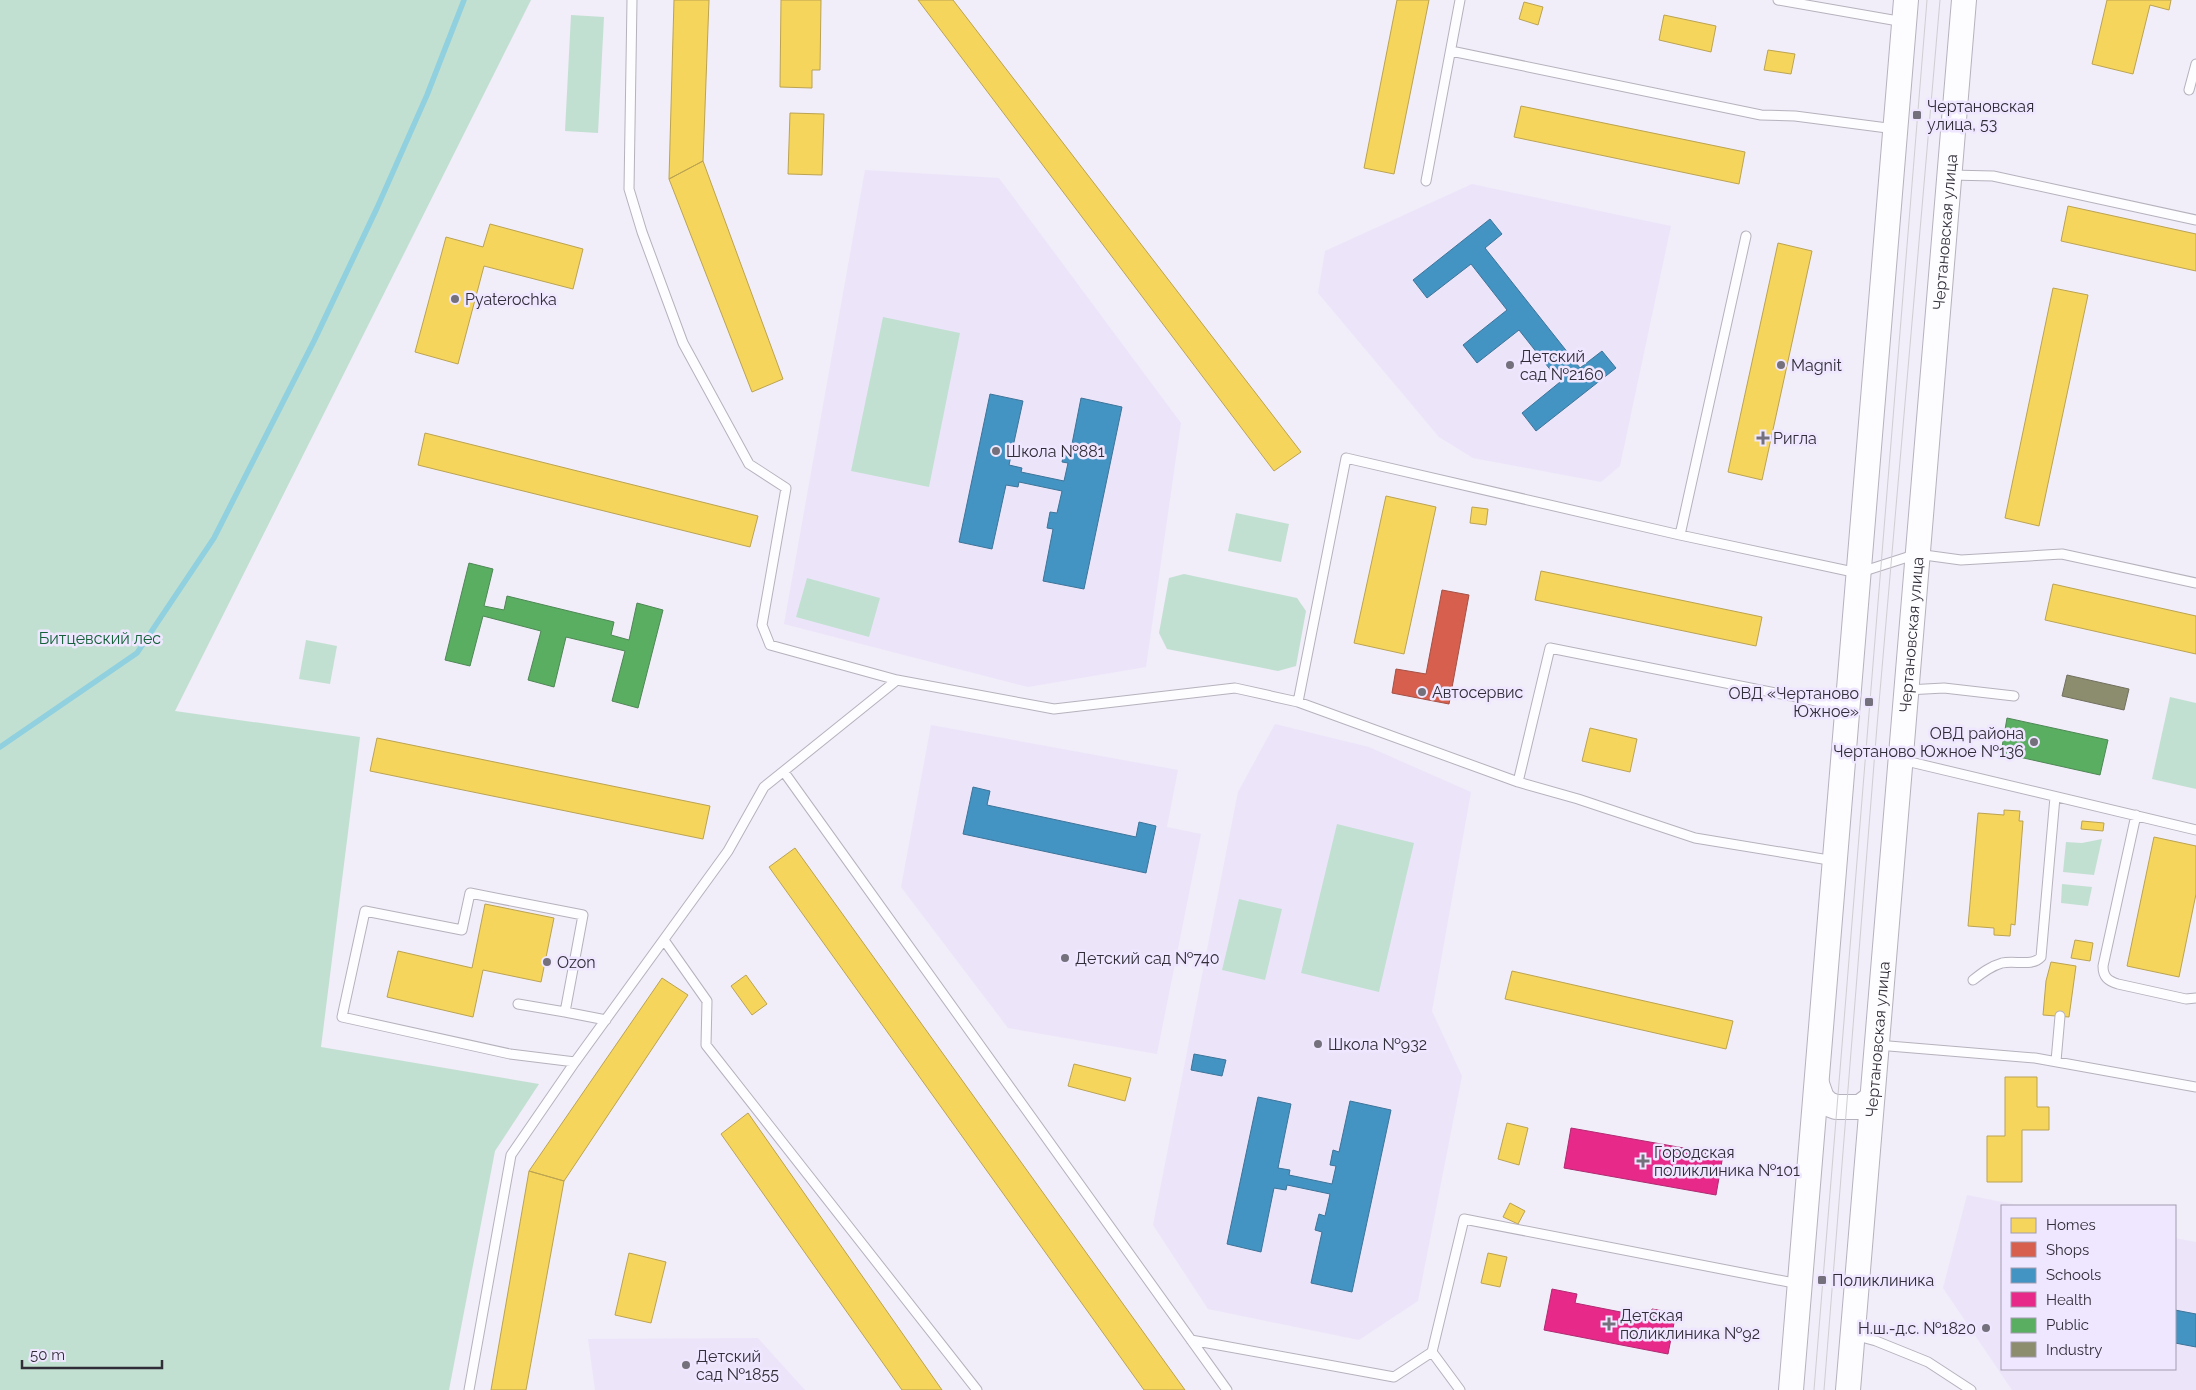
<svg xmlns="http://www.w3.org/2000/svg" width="2196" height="1390" font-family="Raleway,sans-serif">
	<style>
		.built { fill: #ece5fa }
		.green { fill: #c2e0d1 }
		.homes { fill: #f6d55c; stroke: #bba351 }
		.shops { fill: #d6604d; stroke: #a45147 }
		.schools { fill: #4393c3; stroke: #3e7499 }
		.health { fill: #e7298a; stroke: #b02a71 }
		.public { fill: #5aae61; stroke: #4e8755 }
		.industry { fill: #8c8c6e; stroke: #71705e }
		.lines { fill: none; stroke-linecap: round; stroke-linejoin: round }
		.stream { stroke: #90d0df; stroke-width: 5.5 }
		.lane-casing { stroke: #b6b2bd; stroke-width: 11 }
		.secondary-casing { stroke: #b6b2bd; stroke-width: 26 }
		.lane { stroke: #fdfcfe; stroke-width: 9 }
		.secondary { stroke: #fdfcfe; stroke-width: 24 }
		.tram { stroke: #d0ced3; stroke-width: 1 }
		.poi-dot { fill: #74707c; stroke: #efe7ff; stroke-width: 2 }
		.labels { text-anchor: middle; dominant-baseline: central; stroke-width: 5; stroke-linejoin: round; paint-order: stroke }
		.poi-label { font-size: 16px; fill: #312d38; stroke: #efe7ff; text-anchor: start }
		.street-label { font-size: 16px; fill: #312d38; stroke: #efe7ff }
		.park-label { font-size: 16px; fill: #136038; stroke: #efe7ff }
	</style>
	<rect width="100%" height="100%" fill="#f1edf9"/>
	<path class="built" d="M 865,170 L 999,178 L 1181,423 L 1146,667 L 1028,687 L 784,624 Z
		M 1472,184 L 1671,226 L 1620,466 L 1601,482 L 1473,458 L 1439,437 L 1318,293 L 1325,251 Z
		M 1275,724 L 1369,747 L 1471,792 L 1432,1011 L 1462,1076 L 1418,1301 L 1359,1340 L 1208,1309 L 1153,1225 L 1238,792 Z
		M 931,725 L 1178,770 L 1167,827 L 1201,834 L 1157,1054 L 1008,1028 L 901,887 Z
		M 1967,1195 L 2022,1206 L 2002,1206 L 2002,1369 L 2175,1369 L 2175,1238 L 2196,1242 L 2196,1390 L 2012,1390 L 1943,1288 Z
		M 758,1338 L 805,1390 L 595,1390 L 588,1339 Z"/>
	<path class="green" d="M 0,0 L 531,0 L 175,711 L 360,737 L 321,1047 L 539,1084 L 495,1151 L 449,1390 L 0,1390 Z
		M 571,15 L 604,17 L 598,133 L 565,131 Z
		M 883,317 L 960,333 L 929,487 L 851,471 Z
		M 1236,513 L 1289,524 L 1281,562 L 1228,551 Z
		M 1184,574 L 1297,598 L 1306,611 L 1296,666 L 1278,671 L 1167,649 L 1159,633 L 1169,578 Z
		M 807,578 L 880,598 L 869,637 L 796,617 Z
		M 306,640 L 337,646 L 330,684 L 299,679 Z
		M 2170,697 L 2196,703 L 2196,789 L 2152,779 Z
		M 1337,824 L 1414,843 L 1379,992 L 1301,973 Z
		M 2102,839 L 2094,875 L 2063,872 L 2066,842 L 2082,843 Z
		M 2062,884 L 2092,887 L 2088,906 L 2061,903 Z
		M 1239,899 L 1282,909 L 1265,980 L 1222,970 Z"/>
	<path class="homes" d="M 674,0 L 709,0 L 703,161 L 669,179 Z
		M 781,0 L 821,0 L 820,70 L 812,70 L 812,88 L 780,87 Z
		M 918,0 L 953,0 L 1301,452 L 1274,471 Z
		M 1397,0 L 1429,0 L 1394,174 L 1364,168 Z
		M 2107,0 L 2171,0 L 2169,10 L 2150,5 L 2133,74 L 2092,64 Z
		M 1524,2 L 1543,7 L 1538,25 L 1519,19 Z
		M 1664,15 L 1716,26 L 1711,52 L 1659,40 Z
		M 1768,50 L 1795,54 L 1791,74 L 1764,70 Z
		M 1521,106 L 1745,152 L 1739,184 L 1514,137 Z
		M 790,113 L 824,114 L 822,175 L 788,174 Z
		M 703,161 L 783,379 L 752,392 L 669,179 Z
		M 2068,206 L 2196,234 L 2196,271 L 2061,241 Z
		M 490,224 L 583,249 L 573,289 L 484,266 L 458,364 L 415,352 L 446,237 L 483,247 Z
		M 1778,243 L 1812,251 L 1762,480 L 1728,472 Z
		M 2053,288 L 2088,295 L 2039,526 L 2005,518 Z
		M 425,433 L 758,516 L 750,547 L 418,465 Z
		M 1386,496 L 1436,507 L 1404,654 L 1354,643 Z
		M 1472,507 L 1488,509 L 1486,525 L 1470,523 Z
		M 1541,571 L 1762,617 L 1756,646 L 1535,600 Z
		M 2053,584 L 2196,616 L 2196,654 L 2045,620 Z
		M 1590,728 L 1637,739 L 1630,772 L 1582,761 Z
		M 377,738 L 710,806 L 703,839 L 370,771 Z
		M 2004,810 L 2020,811 L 2019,821 L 2023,821 L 2015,925 L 2011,924 L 2010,936 L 1994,935 L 1994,928 L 1968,926 L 1978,813 L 2004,815 Z
		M 2082,821 L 2104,823 L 2103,831 L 2081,829 Z
		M 2154,837 L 2196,846 L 2196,894 L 2179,977 L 2127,966 Z
		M 795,848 L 1185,1390 L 1144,1390 L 769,867 Z
		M 485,904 L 554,918 L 541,982 L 483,970 L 473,1017 L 387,997 L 398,951 L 472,968 Z
		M 2075,940 L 2093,943 L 2090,961 L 2071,958 Z
		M 2051,962 L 2076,966 L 2069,1017 L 2043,1015 L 2046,981 Z
		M 1512,971 L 1733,1021 L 1726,1049 L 1505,999 Z
		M 746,975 L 767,1004 L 752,1015 L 731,986 Z
		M 662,978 L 688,995 L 564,1181 L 529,1171 Z
		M 1074,1064 L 1131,1078 L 1125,1101 L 1068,1086 Z
		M 2005,1077 L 2037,1077 L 2037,1107 L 2049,1107 L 2049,1130 L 2022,1130 L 2022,1182 L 1987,1182 L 1987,1136 L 2005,1136 Z
		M 748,1113 L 942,1390 L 902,1390 L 721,1134 Z
		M 1507,1123 L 1528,1128 L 1519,1165 L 1498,1159 Z
		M 529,1171 L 564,1181 L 526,1390 L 491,1390 Z
		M 1510,1203 L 1525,1211 L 1518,1224 L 1503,1217 Z
		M 629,1253 L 666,1262 L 651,1323 L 615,1315 Z
		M 1488,1253 L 1507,1257 L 1500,1287 L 1481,1283 Z"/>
	<path class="shops" d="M 1442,590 L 1469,595 L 1449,704 L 1392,693 L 1396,669 L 1426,674 Z"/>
	<path class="schools" d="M 1490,219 L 1502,234 L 1485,248 L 1580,368 L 1602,351 L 1616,368 L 1536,431 L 1522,413 L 1560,382 L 1519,330 L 1477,363 L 1463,345 L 1507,310 L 1471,264 L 1427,298 L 1413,280 Z
		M 990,394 L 1023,401 L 1009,465 L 1022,468 L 1021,472 L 1064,481 L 1068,463 L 1062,462 L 1065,448 L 1071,449 L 1081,398 L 1122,407 L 1084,589 L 1043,581 L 1053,529 L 1047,528 L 1050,512 L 1057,513 L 1062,491 L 1019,482 L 1018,487 L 1006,485 L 992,549 L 959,542 Z
		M 973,787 L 990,791 L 987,805 L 1136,837 L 1139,822 L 1156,826 L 1146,873 L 963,834 Z
		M 1194,1054 L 1226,1060 L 1222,1076 L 1191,1070 Z
		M 1258,1097 L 1291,1104 L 1278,1168 L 1290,1170 L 1289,1175 L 1332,1184 L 1336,1166 L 1330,1165 L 1333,1150 L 1339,1152 L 1350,1101 L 1391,1110 L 1352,1292 L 1311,1283 L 1322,1232 L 1315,1230 L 1319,1214 L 1325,1216 L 1330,1194 L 1287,1185 L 1286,1190 L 1274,1188 L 1261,1252 L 1227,1244 Z
		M 2175,1310 L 2196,1314 L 2196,1347 L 2175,1343 Z"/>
	<path class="health" d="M 1571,1128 L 1723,1155 L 1716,1195 L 1564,1168 Z
		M 1552,1289 L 1577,1294 L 1575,1303 L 1651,1318 L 1652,1309 L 1676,1313 L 1668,1354 L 1544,1330 Z"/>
	<path class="public" d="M 469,563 L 493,569 L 484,606 L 504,610 L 507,596 L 614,622 L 611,635 L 629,640 L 637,603 L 663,610 L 638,708 L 612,701 L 625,651 L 566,637 L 554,687 L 528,680 L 541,631 L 483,616 L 470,666 L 445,660 Z
		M 2007,718 L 2108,740 L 2100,775 L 2001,753 Z"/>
	<path class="industry" d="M 2067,675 L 2129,689 L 2124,710 L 2062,696 Z"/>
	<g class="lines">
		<path class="stream" d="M 0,747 L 137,653 L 214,538 L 314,341 L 377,208 L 427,95 L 464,0"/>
		<defs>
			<path id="lane" d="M 632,0 L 629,189 L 642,232 L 683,343 L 749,464 L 786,488 L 762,625 L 770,645 L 897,680 L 1054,709 L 1235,688 L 1298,702 L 1518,782 L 1578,799 L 1695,838 L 1835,861
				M 1778,0 L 1904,22
				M 1451,51 L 1761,115 L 1795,116 L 1895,129
				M 2189,90 L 2196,64
				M 1951,175 L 1993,176 L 2196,220
				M 1426,181 L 1460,0
				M 1680,535 L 1746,236
				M 1907,690 L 1944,688 L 2014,696
				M 1298,702 L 1346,458 L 1680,535 L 1858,573 L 1917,554 L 1961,560 L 2062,554 L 2196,583
				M 1902,760 L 2196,830
				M 784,772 L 1227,1390
				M 1518,782 L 1550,648 L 1846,707
				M 2136,815 L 2103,966 C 2103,977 2108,981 2118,984 L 2186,999 L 2196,998
				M 664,940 L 707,1001 L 706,1045 L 977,1390
				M 1973,980 C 1982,973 1991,966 2002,963 C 2015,960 2032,967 2041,957 L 2055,797
				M 518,1004 L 565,1012 L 583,915 L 470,893 L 462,930 L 365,911 L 342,1017 L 510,1054 L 575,1062
				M 565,1012 L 606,1020
				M 1877,1045 L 2035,1058 L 2196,1087
				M 2056,1061 L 2060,1016
				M 1854,1335 L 1876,1341 L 1928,1362 L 1971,1390
				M 1191,1340 L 1394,1377 L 1432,1352 L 1464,1219 L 1799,1284
				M 1432,1352 L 1460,1390
				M 469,1390 L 511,1155 L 575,1062 L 728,851 L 764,787 L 897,680"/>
			<g id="secondary">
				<path d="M 1817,1084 L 1822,1098 L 1828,1104 L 1836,1107 L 1860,1107 L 1872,1098"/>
				<path d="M 1791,1390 L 1906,0"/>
				<path id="s1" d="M 1848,1390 L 1964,0"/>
			</g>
		</defs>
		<use href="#lane" class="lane-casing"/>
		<use href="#secondary" class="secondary-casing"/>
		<use href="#lane" class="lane"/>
		<use href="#secondary" class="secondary"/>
		<path class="tram" d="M 1814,1390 L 1927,0
			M 1824,1390 L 1877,726 L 1940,0"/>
	</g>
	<g class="poi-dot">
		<rect x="1912" y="110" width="10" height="10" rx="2.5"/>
		<circle cx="455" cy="299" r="5"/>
		<circle cx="1510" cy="365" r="5"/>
		<circle cx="1781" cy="365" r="5"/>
		<path d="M1760.5 430.5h5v5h5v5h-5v5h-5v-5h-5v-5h5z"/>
		<circle cx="996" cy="451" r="5"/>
		<circle cx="1422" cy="692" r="5"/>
		<rect x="1864" y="697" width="10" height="10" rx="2.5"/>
		<circle cx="2034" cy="742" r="5"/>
		<circle cx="1065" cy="958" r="5"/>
		<circle cx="547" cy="962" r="5"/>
		<circle cx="1318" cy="1044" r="5"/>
		<path d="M1640.5 1153.5h5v5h5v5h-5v5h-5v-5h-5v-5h5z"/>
		<rect x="1817" y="1275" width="10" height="10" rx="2.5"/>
		<path d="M1606.5 1316.5h5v5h5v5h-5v5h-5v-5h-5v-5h5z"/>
		<circle cx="1986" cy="1328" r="5"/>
		<circle cx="686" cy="1365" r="5"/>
	</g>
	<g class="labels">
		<g class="poi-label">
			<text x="1927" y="106">Чертановская<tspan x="1927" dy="18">улица, 53</tspan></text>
			<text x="465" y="299">Pyaterochka</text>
			<text x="1520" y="356">Детский<tspan x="1520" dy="18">сад №2160</tspan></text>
			<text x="1791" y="365">Magnit</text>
			<text x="1773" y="438">Ригла</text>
			<text x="1006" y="451">Школа №881</text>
			<text x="1432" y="692">Автосервис</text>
			<text x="1859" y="693" text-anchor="end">ОВД «Чертаново<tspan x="1859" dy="18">Южное»</tspan></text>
			<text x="2024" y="733" text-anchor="end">ОВД района<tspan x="2024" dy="18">Чертаново Южное №136</tspan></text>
			<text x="1075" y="958">Детский сад №740</text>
			<text x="557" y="962">Ozon</text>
			<text x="1328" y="1044">Школа №932</text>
			<text x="1654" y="1152">Городская<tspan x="1654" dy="18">поликлиника №101</tspan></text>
			<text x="1832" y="1280">Поликлиника</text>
			<text x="1620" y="1315">Детская<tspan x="1620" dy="18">поликлиника №92</tspan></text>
			<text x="1976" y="1328" text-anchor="end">Н.ш.-д.с. №1820</text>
			<text x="696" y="1356">Детский<tspan x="696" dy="18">сад №1855</tspan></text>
		</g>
		<g class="street-label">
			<text stroke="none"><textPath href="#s1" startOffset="1162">Чертановская улица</textPath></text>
			<text stroke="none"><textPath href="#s1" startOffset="758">Чертановская улица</textPath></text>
			<text stroke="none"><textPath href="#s1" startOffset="352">Чертановская улица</textPath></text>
		</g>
		<g class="park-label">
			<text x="100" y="638">Битцевский лес</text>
		</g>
	</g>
	<rect x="2001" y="1205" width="175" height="165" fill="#efe7ff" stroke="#a39daf"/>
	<rect x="2011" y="1218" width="25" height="15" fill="#f6d55c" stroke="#a39daf"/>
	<text x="2046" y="1230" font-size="15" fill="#312d38">Homes</text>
	<rect x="2011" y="1242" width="25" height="15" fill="#d6604d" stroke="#a39daf"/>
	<text x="2046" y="1255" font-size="15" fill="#312d38">Shops</text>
	<rect x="2011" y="1268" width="25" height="15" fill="#4393c3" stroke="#a39daf"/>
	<text x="2046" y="1280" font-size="15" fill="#312d38">Schools</text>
	<rect x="2011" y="1292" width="25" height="15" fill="#e7298a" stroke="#a39daf"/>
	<text x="2046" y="1305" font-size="15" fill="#312d38">Health</text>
	<rect x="2011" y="1318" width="25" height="15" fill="#5aae61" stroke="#a39daf"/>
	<text x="2046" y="1330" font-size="15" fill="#312d38">Public</text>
	<rect x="2011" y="1342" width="25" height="15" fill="#8c8c6e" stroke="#a39daf"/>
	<text x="2046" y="1355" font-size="15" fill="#312d38">Industry</text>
	<path d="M22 1360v8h140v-8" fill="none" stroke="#312d38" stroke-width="2.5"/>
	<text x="30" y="1360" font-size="15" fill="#312d38" stroke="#efe7ff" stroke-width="4" paint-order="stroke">50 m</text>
</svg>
